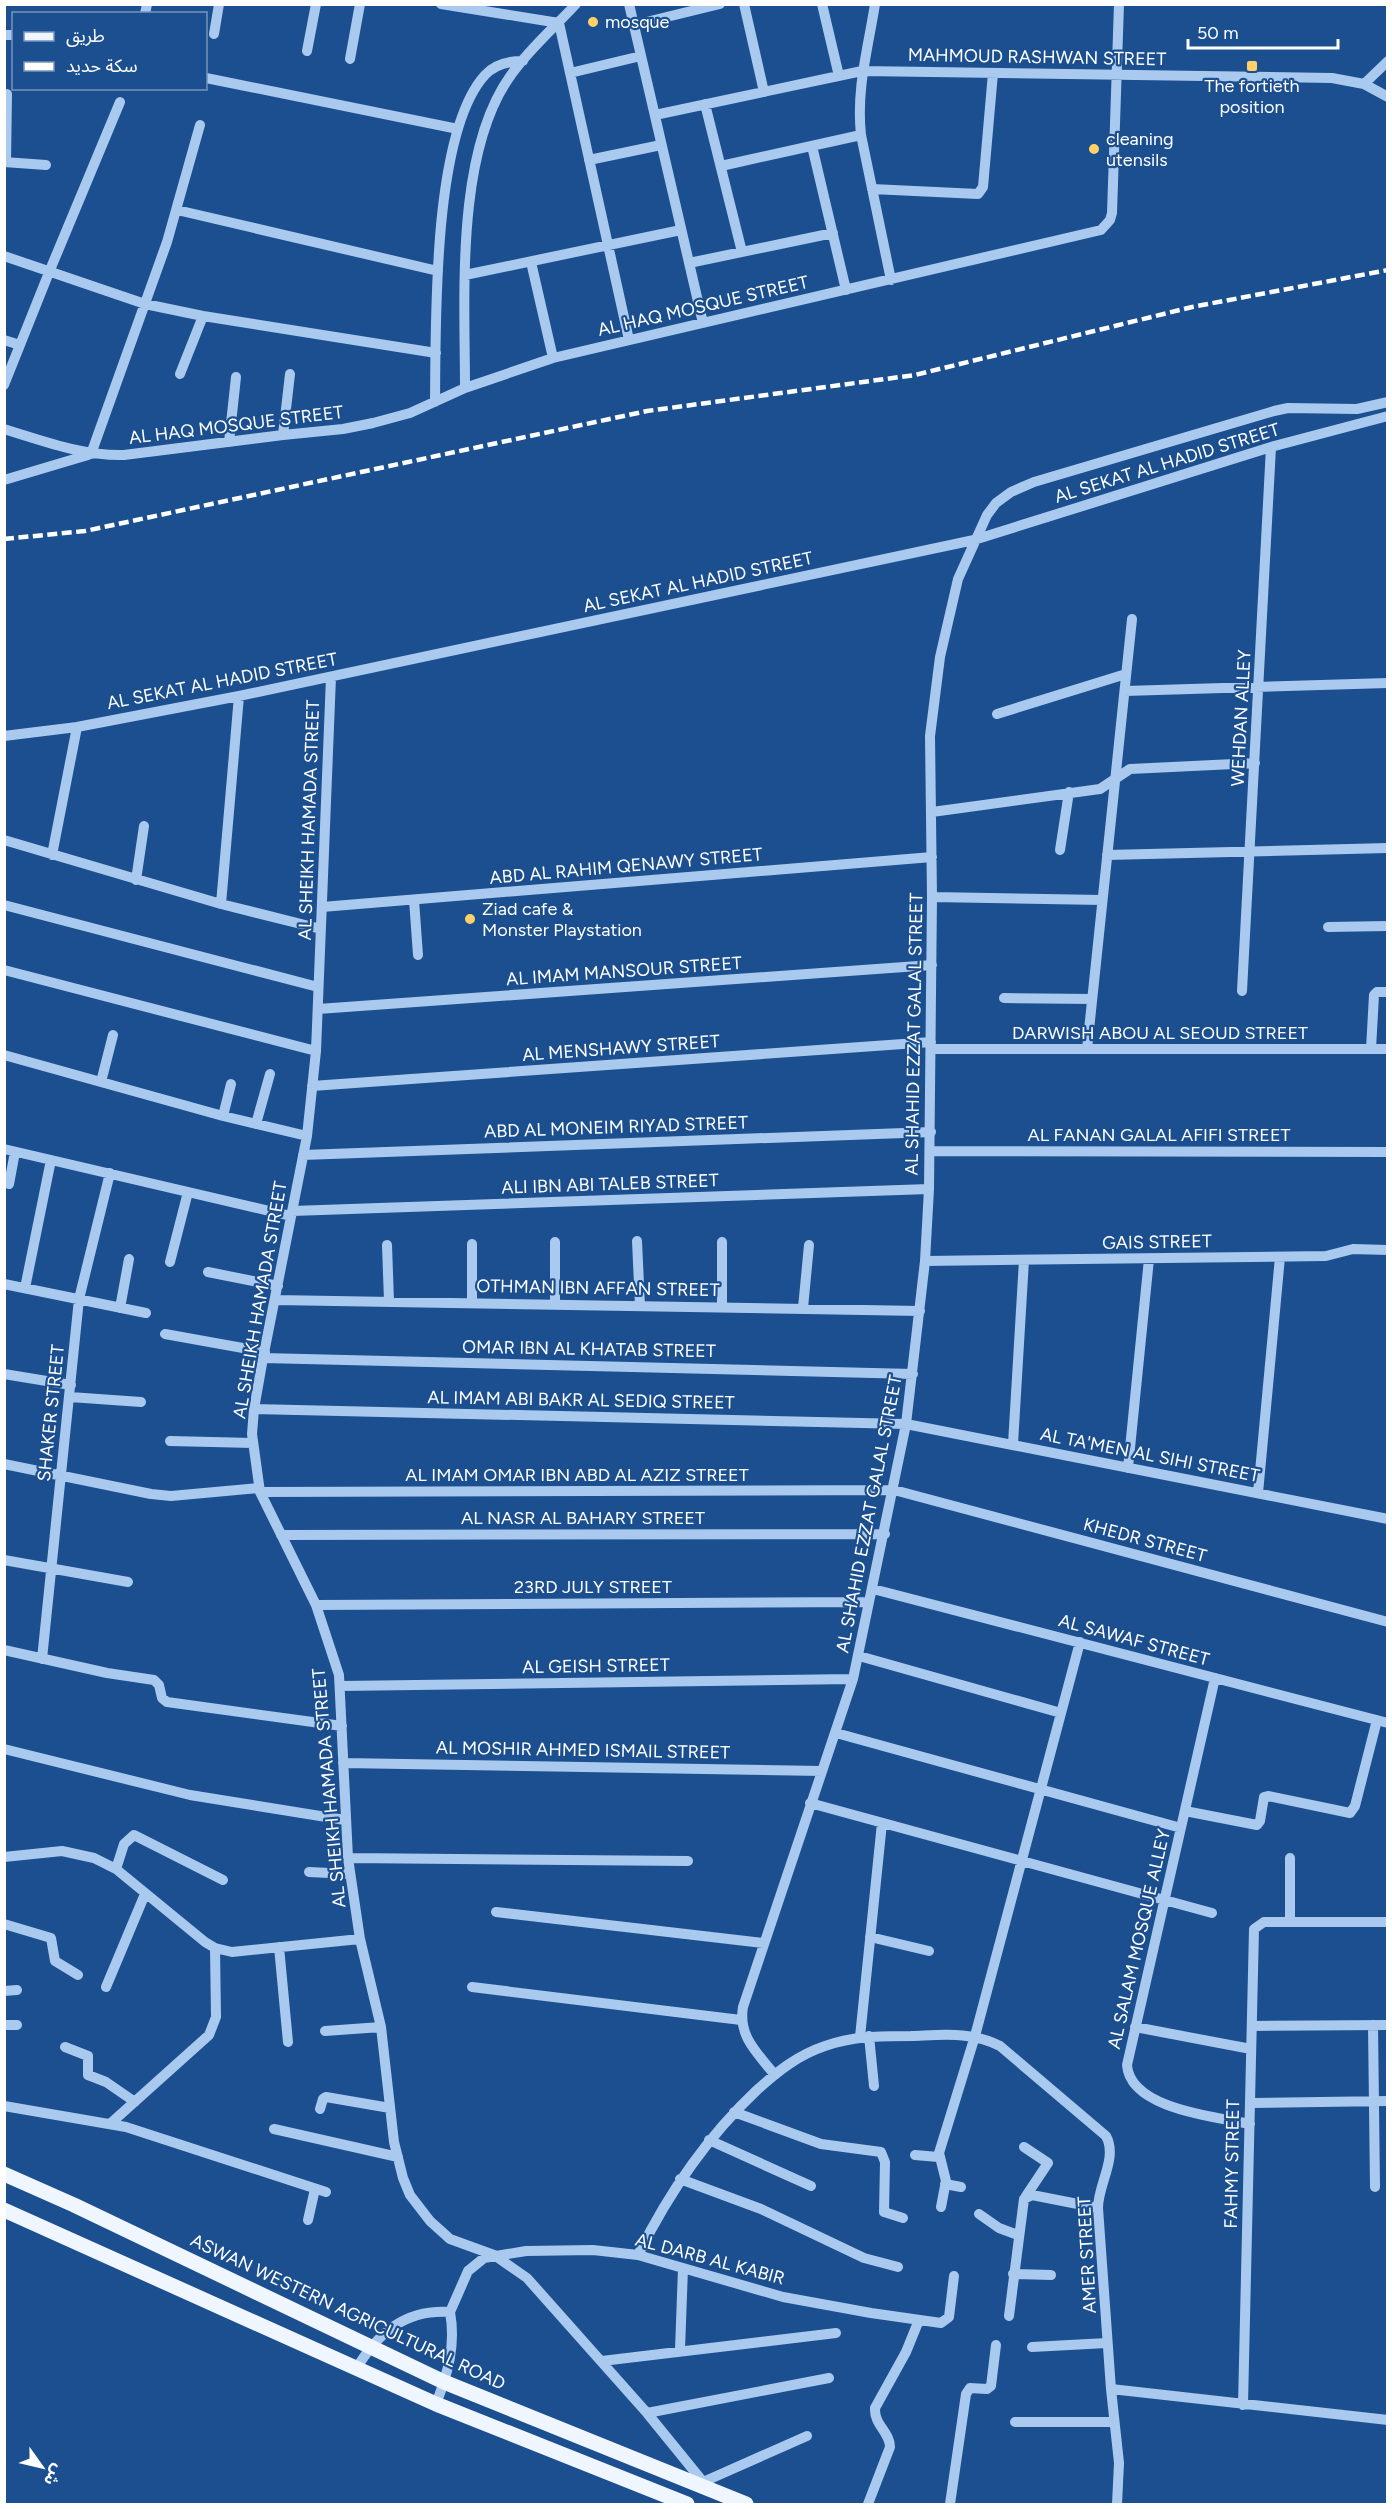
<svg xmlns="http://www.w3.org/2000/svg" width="1392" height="2509" font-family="Figtree,'Noto Sans Arabic',sans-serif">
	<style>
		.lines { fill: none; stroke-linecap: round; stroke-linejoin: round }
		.minor { stroke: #a9c9ee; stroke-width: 10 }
		.major { stroke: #f0f6ff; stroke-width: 15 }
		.rail { stroke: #fff; stroke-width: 4.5; stroke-dasharray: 10 4.5; stroke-linecap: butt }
		.poi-dot { fill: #ffd166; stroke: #1b4f8f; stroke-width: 2 }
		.labels { text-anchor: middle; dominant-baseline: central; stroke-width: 4.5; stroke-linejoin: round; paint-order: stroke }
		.poi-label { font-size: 18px; fill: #fff; stroke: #1b4f8f; text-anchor: start }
		.street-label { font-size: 18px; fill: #fff; stroke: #1b4f8f }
	</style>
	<rect width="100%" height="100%" fill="#1b4f8f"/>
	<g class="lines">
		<path class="minor" d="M 441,4 L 559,23 L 629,340
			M 629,4 L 703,323
			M 744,4 L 764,92
			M 822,4 L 839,76
			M 875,4 C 868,49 856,89 861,135 L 891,280
			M 145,14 L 147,4
			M 634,25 L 720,4
			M 214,34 L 219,4
			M 4,35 L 14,35
			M 307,51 L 316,4
			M 350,59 L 360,4
			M 570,73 L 641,56
			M 206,78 L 458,129
			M 1364,84 L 1388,61
			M 705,104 L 742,252
			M 655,115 L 862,71 L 1332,78 L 1364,84 L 1388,97
			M 812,146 L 846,290
			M 589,160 L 661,145
			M 4,162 L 46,165
			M 6,162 L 7,94
			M 721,166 L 861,135
			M 872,189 L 978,194 L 983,187 L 993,73
			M 177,210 L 438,271
			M 4,256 L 145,304 L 203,316 L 436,353
			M 531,262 L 553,358
			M 689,263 L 833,233
			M 465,275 L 681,230
			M 4,340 L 20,345
			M 180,374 L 203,316
			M 4,385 L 50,270 L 120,102
			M 465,388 C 465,297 455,152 511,75 C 529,49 555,27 576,4
			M 435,402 C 436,323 432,133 485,75 C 495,64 508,61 523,61
			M 4,429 C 44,441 82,456 124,455 L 283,435 L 343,429 L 373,423 L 410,413 L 465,388 L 553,358 L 1101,230 L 1110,220 L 1112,213 L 1119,4
			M 283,435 L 290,374
			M 229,442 L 236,377
			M 91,454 L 167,242 L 200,125
			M 4,480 L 88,455
			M 331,677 L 316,1051 L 307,1136 L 263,1358 L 254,1409 L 252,1434 L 260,1492 L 316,1605 L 339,1675 L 348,1858 L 360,1939 L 381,2027 L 394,2142 L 403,2178 L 410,2195 L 430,2221 L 450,2239 L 494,2255 L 527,2278 L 647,2413 L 708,2488
			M 1125,691 L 1388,683
			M 997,714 L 1126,674
			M 4,736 L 77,727 L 239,696 L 974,540 L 1271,447 L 1388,416
			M 932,812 L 1100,789 L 1130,769 L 1255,763
			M 4,840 L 221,904 L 321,929
			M 1060,850 L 1069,792
			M 52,855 L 77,727
			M 1107,855 L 1388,848
			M 136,880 L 144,826
			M 932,897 L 1102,900
			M 414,900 L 418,955
			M 221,904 L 239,696
			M 4,905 L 318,987
			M 322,907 L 932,857
			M 1328,927 L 1388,926
			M 4,970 L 316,1051
			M 1242,991 L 1271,447
			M 1004,998 L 1092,999
			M 318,1009 L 932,965
			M 932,1049 L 1388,1049
			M 1087,1049 L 1132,619
			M 1371,1049 L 1374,995 L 1377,992 L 1388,992
			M 4,1055 L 223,1116 L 307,1136
			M 101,1082 L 113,1035
			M 312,1086 L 931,1042
			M 223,1116 L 231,1084
			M 256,1124 L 270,1074
			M 4,1149 L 291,1216
			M 930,1151 L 1388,1152
			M 303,1155 L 931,1132
			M 9,1184 L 15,1152
			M 292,1211 L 929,1189
			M 637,1241 L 640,1306
			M 472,1244 L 472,1303
			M 387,1245 L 389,1301
			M 925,1261 L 1326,1256 L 1353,1249 L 1388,1250
			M 170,1262 L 188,1192
			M 208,1272 L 278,1286
			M 4,1284 L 146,1313
			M 25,1288 L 51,1160
			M 276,1300 L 920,1311
			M 555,1303 L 555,1242
			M 722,1306 L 722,1242
			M 120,1308 L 129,1259
			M 803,1308 L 809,1245
			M 165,1334 L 265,1352
			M 263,1358 L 913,1374
			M 4,1374 L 71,1385
			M 70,1397 L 141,1402
			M 254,1409 L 906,1424 L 1388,1519
			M 170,1441 L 253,1443
			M 1013,1444 L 1024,1260
			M 4,1464 L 151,1494 L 171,1496 L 259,1488
			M 1128,1468 L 1149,1259
			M 260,1492 L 894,1490 L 1388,1622
			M 1258,1493 L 1280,1257
			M 281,1535 L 885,1534
			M 4,1560 L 128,1582
			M 873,1589 L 1388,1723
			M 316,1605 L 869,1602
			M 4,1650 L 107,1673 L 154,1680 L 159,1685 L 162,1698 L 167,1702 L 342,1726
			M 859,1656 L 1061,1713
			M 42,1659 L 79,1299 L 110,1173
			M 1215,1678 L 1127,2065 C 1130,2109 1216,2117 1250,2124
			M 340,1686 L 853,1679
			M 836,1733 L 1181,1828
			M 4,1749 L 190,1795 L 345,1820
			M 343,1763 L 822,1771
			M 810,1803 L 1212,1913
			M 1185,1811 L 1257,1825 L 1260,1821 L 1264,1797 L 1268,1796 L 1350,1813 L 1355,1806 L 1377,1720
			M 4,1857 L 62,1851 L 94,1858 L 116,1869 L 205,1942 L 215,1948 L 232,1952 L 360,1939
			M 348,1858 L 688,1861
			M 1290,1858 L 1290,1922
			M 116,1869 L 124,1844 L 134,1835 L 223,1880
			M 309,1872 L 350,1874
			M 496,1912 L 763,1943
			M 4,1924 L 51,1938 L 55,1961 L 78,1975
			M 870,1937 L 929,1951
			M 279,1947 L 288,2042
			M 106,1987 L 145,1894
			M 472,1987 L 741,2020
			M 4,1991 L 17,1990
			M 4,2025 L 17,2025
			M 1373,2025 L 1375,2187
			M 1252,2026 L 1388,2025
			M 1135,2027 L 1251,2049
			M 325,2031 L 381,2027
			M 869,2036 L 874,2086
			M 860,2037 L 882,1823
			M 65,2047 L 88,2056 L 88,2075 L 106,2082 L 135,2102
			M 775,2075 C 757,2053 738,2036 743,2007 L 853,1679 L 906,1424 L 925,1261 L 929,1189 L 932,897 L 930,736 L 940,657 L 958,579 L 987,515 L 996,503 L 1011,492 L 1034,482 L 1274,411 L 1288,408 L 1357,409 L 1388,402
			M 1251,2103 L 1388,2101
			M 4,2106 L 126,2127 L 326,2192
			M 320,2109 L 323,2099 L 326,2097 L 390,2108
			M 734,2112 L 821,2144 L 881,2152 L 885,2162 L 884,2212 L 903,2218
			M 111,2123 L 209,2035 L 216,2017 L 215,1948
			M 274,2129 L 398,2157
			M 709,2140 L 811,2186
			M 1024,2147 L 1048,2163 L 1026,2196
			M 915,2155 L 938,2157
			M 680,2179 L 761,2209 L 864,2258 L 898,2267
			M 945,2184 L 961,2187
			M 941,2207 L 946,2181 L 939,2153 L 975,2036 L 1080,1642
			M 979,2214 L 999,2228 L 1018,2235
			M 308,2220 L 315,2189
			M 638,2255 C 669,2192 706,2138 757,2090 C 778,2071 798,2055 825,2046 C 853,2036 881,2036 911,2036 C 942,2035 971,2031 1000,2046 L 1106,2136 C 1118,2158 1098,2184 1098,2208 L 1111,2389 L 1119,2463 L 1117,2504
			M 1013,2274 L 1051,2275
			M 450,2312 L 468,2271 L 484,2258 L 526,2251 L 593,2250 L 638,2255 L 783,2297 L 871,2313 L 941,2323 L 949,2317 L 954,2276
			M 1009,2316 L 1024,2199 L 1032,2195 L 1098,2208
			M 1032,2347 L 1107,2343
			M 680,2350 L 683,2268
			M 602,2361 L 836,2333
			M 356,2369 C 378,2333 405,2309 450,2312
			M 1111,2389 L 1388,2420
			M 436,2404 C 448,2373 456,2345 450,2312
			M 1243,2405 L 1254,1929 L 1264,1922 L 1388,1922
			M 647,2413 L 829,2378
			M 1015,2422 L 1114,2422
			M 703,2482 L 807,2436
			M 868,2504 L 890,2447 C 890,2432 874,2425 875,2408 L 906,2352 L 919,2320
			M 950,2504 L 966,2394 L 970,2388 L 987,2389 L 991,2386 L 996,2345"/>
		<path class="major" d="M 4,2174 L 74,2205 L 444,2382 L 746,2504
			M 4,2210 L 436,2404 L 687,2504"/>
		<path class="rail" d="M 4,539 L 85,531 L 647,411 L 915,375 L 1192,307 L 1388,270"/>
	</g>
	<g class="poi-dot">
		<circle cx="593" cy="22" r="6"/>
		<rect x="1246" y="60" width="12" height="12" rx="3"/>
		<circle cx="1094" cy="149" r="6"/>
		<circle cx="470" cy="919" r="6"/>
	</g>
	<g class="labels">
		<g class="poi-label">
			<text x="605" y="22">mosque</text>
			<text x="1252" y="86" text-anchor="middle">The fortieth<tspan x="1252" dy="21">position</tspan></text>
			<text x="1106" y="139">cleaning<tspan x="1106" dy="21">utensils</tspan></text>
			<text x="482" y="909">Ziad cafe &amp;<tspan x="482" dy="21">Monster Playstation</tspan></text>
		</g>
		<g class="street-label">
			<text transform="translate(1037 57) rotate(1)">MAHMOUD RASHWAN STREET</text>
			<text transform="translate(703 306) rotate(-13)">AL HAQ MOSQUE STREET</text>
			<text transform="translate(236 425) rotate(-7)">AL HAQ MOSQUE STREET</text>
			<text transform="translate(1167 463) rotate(-17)">AL SEKAT AL HADID STREET</text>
			<text transform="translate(698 582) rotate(-12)">AL SEKAT AL HADID STREET</text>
			<text transform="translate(222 681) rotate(-11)">AL SEKAT AL HADID STREET</text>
			<text transform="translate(1241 718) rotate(-87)">WEHDAN ALLEY</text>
			<text transform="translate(309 820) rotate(-88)">AL SHEIKH HAMADA STREET</text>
			<text transform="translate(626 866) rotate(-5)">ABD AL RAHIM QENAWY STREET</text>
			<text transform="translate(624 971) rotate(-4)">AL IMAM MANSOUR STREET</text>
			<text x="1160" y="1033">DARWISH ABOU AL SEOUD STREET</text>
			<text transform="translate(914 1034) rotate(-89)">AL SHAHID EZZAT GALAL STREET</text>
			<text transform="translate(621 1048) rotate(-4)">AL MENSHAWY STREET</text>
			<text transform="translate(616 1127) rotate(-2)">ABD AL MONEIM RIYAD STREET</text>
			<text x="1159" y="1135">AL FANAN GALAL AFIFI STREET</text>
			<text transform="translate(610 1184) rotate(-2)">ALI IBN ABI TALEB STREET</text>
			<text transform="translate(1157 1242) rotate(-1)">GAIS STREET</text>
			<text transform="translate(598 1288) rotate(1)">OTHMAN IBN AFFAN STREET</text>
			<text transform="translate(260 1300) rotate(-80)">AL SHEIKH HAMADA STREET</text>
			<text transform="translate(589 1349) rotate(1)">OMAR IBN AL KHATAB STREET</text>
			<text transform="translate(581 1400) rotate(1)">AL IMAM ABI BAKR AL SEDIQ STREET</text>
			<text transform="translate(51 1413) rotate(-84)">SHAKER STREET</text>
			<text transform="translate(1150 1455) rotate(11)">AL TA'MEN AL SIHI STREET</text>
			<text x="577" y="1475">AL IMAM OMAR IBN ABD AL AZIZ STREET</text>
			<text transform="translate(869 1514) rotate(-79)">AL SHAHID EZZAT GALAL STREET</text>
			<text x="583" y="1518">AL NASR AL BAHARY STREET</text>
			<text transform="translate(1145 1540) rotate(15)">KHEDR STREET</text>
			<text x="593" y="1587">23RD JULY STREET</text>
			<text transform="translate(1134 1640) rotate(15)">AL SAWAF STREET</text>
			<text transform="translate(596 1666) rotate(-1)">AL GEISH STREET</text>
			<text transform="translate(583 1750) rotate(1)">AL MOSHIR AHMED ISMAIL STREET</text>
			<text transform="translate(329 1788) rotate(-95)">AL SHEIKH HAMADA STREET</text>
			<text transform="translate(1139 1939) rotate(-77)">AL SALAM MOSQUE ALLEY</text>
			<text transform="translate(1232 2164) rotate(-89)">FAHMY STREET</text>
			<text transform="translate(1087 2255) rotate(-93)">AMER STREET</text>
			<text transform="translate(710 2259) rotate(15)">AL DARB AL KABIR</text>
			<text transform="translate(348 2312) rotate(25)">ASWAN WESTERN AGRICULTURAL ROAD</text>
		</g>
	</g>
	<rect width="1392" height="2509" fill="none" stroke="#ffffff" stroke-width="12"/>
	<rect x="12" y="12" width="195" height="78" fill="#1b4f8f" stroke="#7695bc" stroke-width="1.5"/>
	<rect x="24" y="32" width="30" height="9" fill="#f0f6ff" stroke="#7695bc" stroke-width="1.5"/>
	<text x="66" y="42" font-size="18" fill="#ffffff">طريق</text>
	<rect x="24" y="62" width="30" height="9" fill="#ffffff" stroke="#7695bc" stroke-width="1.5"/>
	<text x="66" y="72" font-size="18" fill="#ffffff">سكة حديد</text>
	<g transform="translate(42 2467) rotate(124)" stroke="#1b4f8f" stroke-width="4.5" paint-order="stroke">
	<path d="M0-4.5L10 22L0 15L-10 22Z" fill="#ffffff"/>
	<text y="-9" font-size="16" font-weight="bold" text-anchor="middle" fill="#ffffff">ش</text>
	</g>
	<path d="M1188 39v9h150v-9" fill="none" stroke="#ffffff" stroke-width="3"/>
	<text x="1197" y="39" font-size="18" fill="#ffffff" stroke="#1b4f8f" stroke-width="4.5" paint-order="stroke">50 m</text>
</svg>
